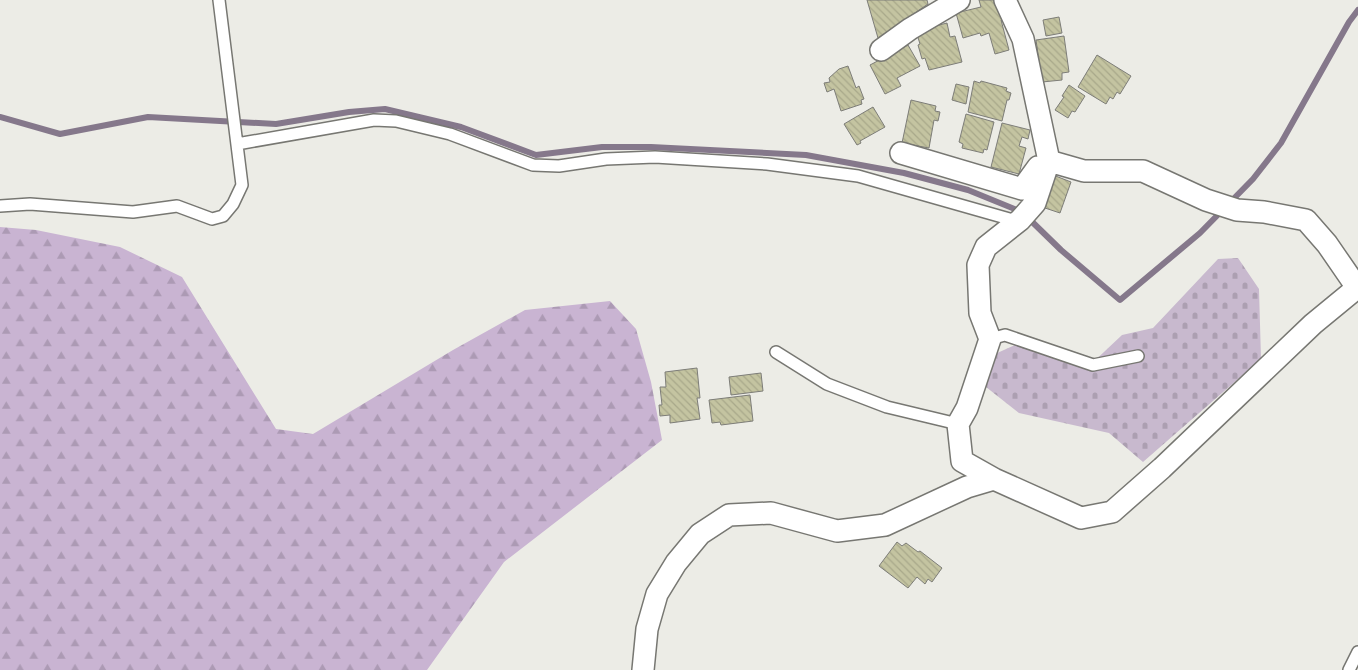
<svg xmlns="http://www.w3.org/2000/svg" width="1358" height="670" font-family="Mulish,sans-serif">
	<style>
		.forest { fill: url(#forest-firs) }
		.cemetery { fill: url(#cemetery-stones) }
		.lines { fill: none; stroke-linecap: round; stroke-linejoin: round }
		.stream { stroke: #85788b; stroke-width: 6 }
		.building { fill: url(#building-back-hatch); stroke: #7d7d78 }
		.lane-casing { stroke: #777772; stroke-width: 14 }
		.street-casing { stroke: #777772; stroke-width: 24 }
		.lane { stroke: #fff; stroke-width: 11 }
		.street { stroke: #fff; stroke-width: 21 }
	</style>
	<defs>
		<pattern id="forest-firs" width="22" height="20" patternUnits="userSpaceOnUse" patternTransform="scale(1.25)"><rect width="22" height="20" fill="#c9b4d2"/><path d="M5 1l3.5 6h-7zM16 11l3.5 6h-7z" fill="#ac9ab4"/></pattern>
		<pattern id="cemetery-stones" width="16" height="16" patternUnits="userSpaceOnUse" patternTransform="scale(1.25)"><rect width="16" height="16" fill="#c8b9ce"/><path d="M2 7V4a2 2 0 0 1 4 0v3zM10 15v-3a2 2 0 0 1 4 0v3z" fill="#ac9fb1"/></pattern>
		<pattern id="building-back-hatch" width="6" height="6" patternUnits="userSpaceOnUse" patternTransform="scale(1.25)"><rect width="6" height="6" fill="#c4c4a1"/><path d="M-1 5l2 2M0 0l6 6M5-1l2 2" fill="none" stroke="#a8a88a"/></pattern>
	</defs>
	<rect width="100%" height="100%" fill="#ecece6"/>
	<path class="forest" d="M 0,227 L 36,230 L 120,247 L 182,277 L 276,429 L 313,434 L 453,350 L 525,310 L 610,301 L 636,329 L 651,382 L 662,440 L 504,562 L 427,670 L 0,670 Z"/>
	<path class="cemetery" d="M 1238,258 L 1259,289 L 1261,359 L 1143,462 L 1109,433 L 1019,413 L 986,387 L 995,354 L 1015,345 L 1087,368 L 1122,335 L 1153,328 L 1218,259 Z"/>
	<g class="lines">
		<path class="stream" d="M 0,117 L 60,134 L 148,117 L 276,124 L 349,112 L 385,109 L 461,127 L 536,155 L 602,147 L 651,147 L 806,155 L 904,173 L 968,190 L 1022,212 L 1061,250 L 1120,300 L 1200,233 L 1253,179 L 1281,143 L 1349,22 L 1358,10"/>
	</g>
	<path class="building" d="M 867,0 L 927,0 L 928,4 L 878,38 Z
		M 979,0 L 996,0 L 1003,20 L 1001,20 L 1009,50 L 995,54 L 989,33 L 981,36 L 980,33 L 963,38 L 956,13 L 981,7 Z
		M 1059,17 L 1062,33 L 1046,36 L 1043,20 Z
		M 947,23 L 950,37 L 955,36 L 962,62 L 929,70 L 925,58 L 922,59 L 918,45 L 920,44 L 916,31 Z
		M 1064,36 L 1069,72 L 1062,73 L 1062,80 L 1042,82 L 1036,40 Z
		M 908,45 L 920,66 L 897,78 L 901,86 L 885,94 L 870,65 Z
		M 1097,55 L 1131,76 L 1120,94 L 1117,92 L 1113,99 L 1110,97 L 1106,104 L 1078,87 Z
		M 848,66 L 856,88 L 859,86 L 864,99 L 861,100 L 862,104 L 841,111 L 834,89 L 827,92 L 824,83 L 830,82 L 829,78 L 839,69 Z
		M 974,81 L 980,83 L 981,81 L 1007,88 L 1006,91 L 1011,93 L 1009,100 L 1007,100 L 1002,121 L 968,112 Z
		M 956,84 L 969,87 L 966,104 L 952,100 Z
		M 1069,85 L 1085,96 L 1075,112 L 1072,111 L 1068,118 L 1055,110 L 1064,97 L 1062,96 Z
		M 911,100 L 936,106 L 935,111 L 940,112 L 938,121 L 934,120 L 929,148 L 902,143 Z
		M 873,107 L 885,127 L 860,141 L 861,143 L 857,145 L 844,124 Z
		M 966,114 L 994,122 L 987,150 L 984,149 L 983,153 L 962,148 L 963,144 L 959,142 Z
		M 1002,123 L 1030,130 L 1028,139 L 1022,137 L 1019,146 L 1026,148 L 1019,174 L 991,167 Z
		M 1053,175 L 1071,182 L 1060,213 L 1042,207 Z
		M 697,368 L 700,398 L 697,398 L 700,419 L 670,423 L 670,415 L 660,416 L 659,405 L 662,405 L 660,387 L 666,387 L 665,372 Z
		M 761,373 L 763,391 L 731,395 L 729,377 Z
		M 750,395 L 753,421 L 721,425 L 720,422 L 712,423 L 709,400 Z
		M 897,542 L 902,546 L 906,543 L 918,552 L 920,551 L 942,568 L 932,582 L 928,579 L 925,584 L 917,577 L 908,588 L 879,566 Z"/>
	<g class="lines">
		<defs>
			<path id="lane" d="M 237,144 L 374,120 L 396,121 L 450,134 L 533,165 L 559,166 L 606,159 L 655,157 L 767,164 L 858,176 L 1013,220 L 1017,223
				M 0,206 L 30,204 L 133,212 L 177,206 L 212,219 L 223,216 L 233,204 L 242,185 L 219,0
				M 990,339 L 1005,335 L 1093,365 L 1138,356
				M 776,352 L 827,384 L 887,407 L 958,424
				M 1349,670 L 1358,652"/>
			<path id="street" d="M 1005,0 L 1023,39 L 1049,161 L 1084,171 L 1143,171 L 1206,200 L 1237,210 L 1264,212 L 1306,220 L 1327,244 L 1358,289
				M 881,50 L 910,29 L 959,0
				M 901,153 L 1022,189 L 1038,167 L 1046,169
				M 994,479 L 962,461 L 958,424 L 967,408 L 990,339 L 980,313 L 978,265 L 986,247 L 1020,220 L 1035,203 L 1049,161
				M 643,670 L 647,629 L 657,594 L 676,563 L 700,534 L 729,515 L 771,513 L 837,531 L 885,525 L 967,487 L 994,479 L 1081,518 L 1112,512 L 1162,468 L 1313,324 L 1358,287"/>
		</defs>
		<use href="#lane" class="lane-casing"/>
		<use href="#street" class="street-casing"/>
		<use href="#lane" class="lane"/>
		<use href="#street" class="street"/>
	</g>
</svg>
